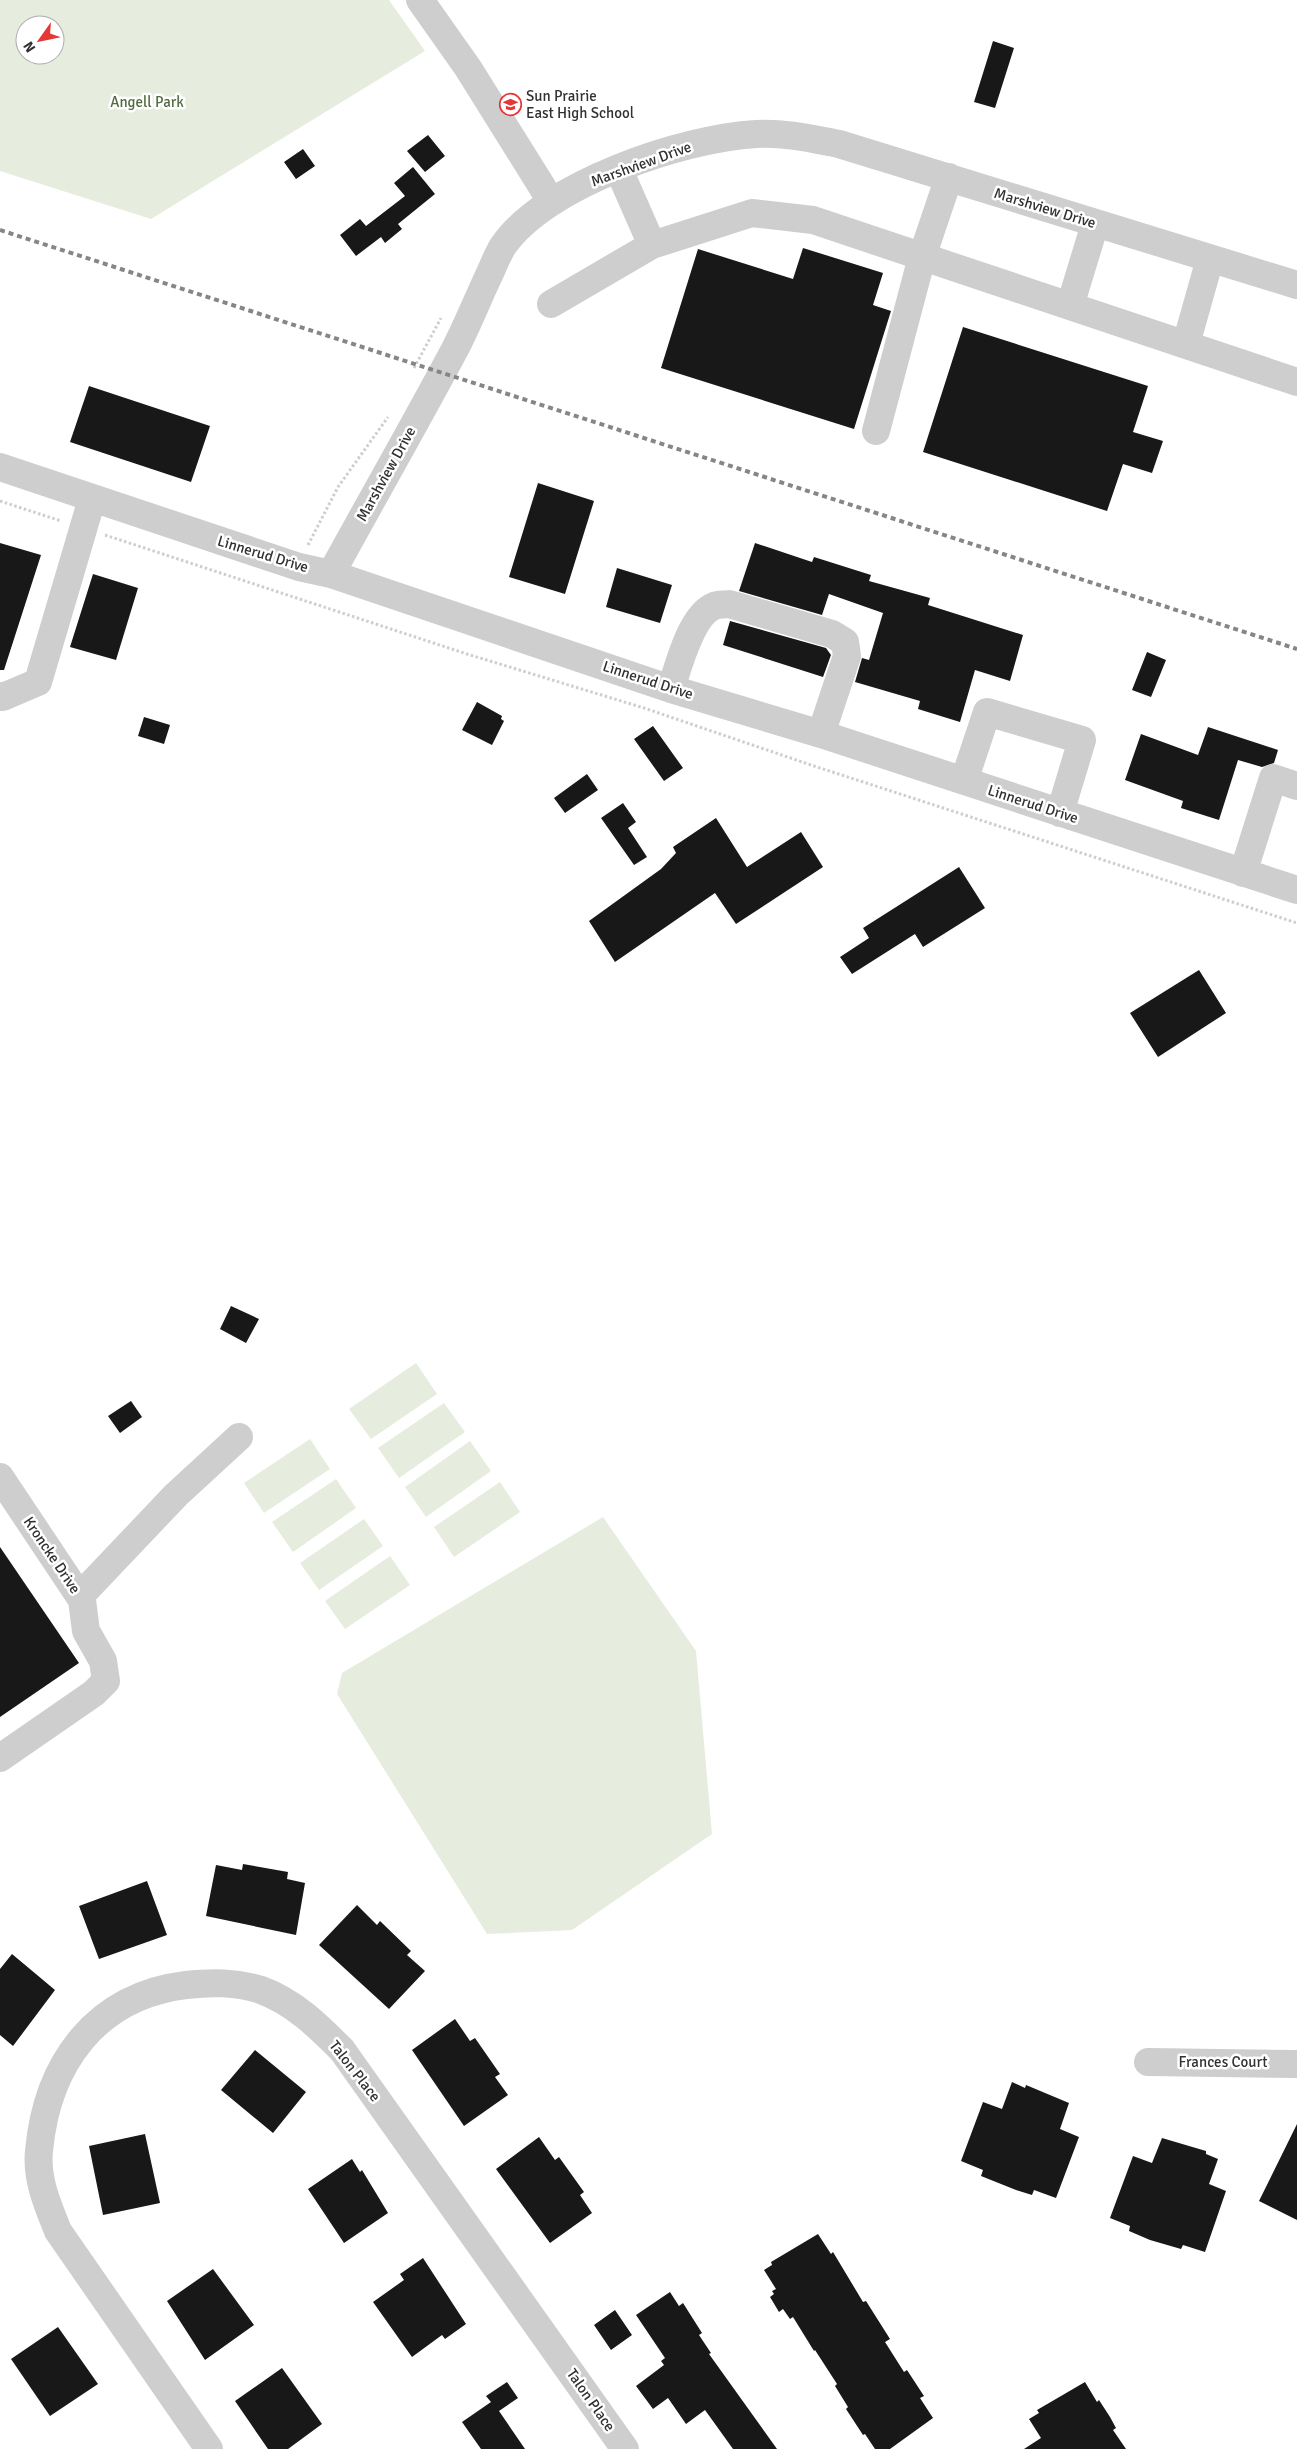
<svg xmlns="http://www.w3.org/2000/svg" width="1297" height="2449" font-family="Signika,sans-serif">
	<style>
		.green { fill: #e6eddf; fill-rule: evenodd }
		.building { fill: #181818 }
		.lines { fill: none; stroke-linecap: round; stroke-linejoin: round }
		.path { stroke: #cecece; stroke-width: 3; stroke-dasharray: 2.5 2.5; stroke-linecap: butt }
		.minor { stroke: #cecece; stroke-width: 28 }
		.rail { stroke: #868686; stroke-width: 4; stroke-dasharray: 5 4; stroke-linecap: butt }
		.labels { text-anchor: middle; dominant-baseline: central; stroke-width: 5; stroke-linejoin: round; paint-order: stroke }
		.poi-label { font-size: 15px; fill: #313131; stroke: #fff; text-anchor: start }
		.park-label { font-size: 15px; fill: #506c3e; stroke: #fff }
		.street-label { font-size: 15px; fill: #313131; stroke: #fff }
	</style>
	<rect width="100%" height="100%" fill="#fff"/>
	<path class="green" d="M 0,0 L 389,0 L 425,51 L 151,219 L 0,171 ZM 25,25 L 55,25 L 55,55 L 25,55 Z
		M 416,1363 L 437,1394 L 371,1439 L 349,1409 Z
		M 444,1403 L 465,1432 L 399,1478 L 378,1448 Z
		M 310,1439 L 330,1469 L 264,1513 L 244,1483 Z
		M 470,1441 L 491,1471 L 426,1517 L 405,1487 Z
		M 336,1479 L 356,1508 L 293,1552 L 272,1522 Z
		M 500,1482 L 520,1512 L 454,1557 L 434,1527 Z
		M 603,1517 L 696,1651 L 712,1834 L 572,1930 L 487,1934 L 337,1694 L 342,1673 Z
		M 364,1519 L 383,1546 L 319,1590 L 300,1563 Z
		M 390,1556 L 410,1585 L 345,1629 L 325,1601 Z"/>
	<path class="building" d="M 993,41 L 1014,48 L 995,108 L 974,102 Z
		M 428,135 L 445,156 L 425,172 L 407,151 Z
		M 303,149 L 315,166 L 296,179 L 284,162 Z
		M 413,167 L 435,194 L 398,224 L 402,229 L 385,243 L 381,237 L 356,256 L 340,235 L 360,219 L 366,226 L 405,196 L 394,183 Z
		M 803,248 L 883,273 L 873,305 L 891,311 L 854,429 L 661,368 L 698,249 L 793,279 Z
		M 963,327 L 1148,386 L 1133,432 L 1163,441 L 1152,473 L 1123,464 L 1107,511 L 923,452 Z
		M 89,386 L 210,426 L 191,482 L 70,442 Z
		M 538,483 L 594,501 L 565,594 L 509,577 Z
		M 0,543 L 41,555 L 4,670 L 0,670 Z
		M 755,543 L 812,562 L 814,557 L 871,575 L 869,581 L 930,598 L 928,605 L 1023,635 L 1010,681 L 975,670 L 960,722 L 918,709 L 920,701 L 855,682 L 862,658 L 869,660 L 883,613 L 829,594 L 822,615 L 739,591 Z
		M 617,568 L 672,585 L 660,623 L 606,607 Z
		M 93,574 L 138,588 L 116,660 L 70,647 Z
		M 730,621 L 826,648 L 831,655 L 823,677 L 723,645 Z
		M 1147,652 L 1166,660 L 1151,697 L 1132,690 Z
		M 477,702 L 502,716 L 501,719 L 504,721 L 492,745 L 462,730 Z
		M 144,717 L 170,725 L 164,744 L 138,736 Z
		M 653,726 L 683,768 L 664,781 L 634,739 Z
		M 1208,727 L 1278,750 L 1274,763 L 1262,767 L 1238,760 L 1219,820 L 1181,808 L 1183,801 L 1125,780 L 1141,734 L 1198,755 Z
		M 587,774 L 598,790 L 565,813 L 554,798 Z
		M 623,803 L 636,822 L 628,828 L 647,857 L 634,865 L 601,818 Z
		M 716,818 L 747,867 L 801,832 L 823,867 L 736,924 L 715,893 L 615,962 L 589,921 L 661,869 L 676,853 L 673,847 Z
		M 959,867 L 985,908 L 923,947 L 915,934 L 852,974 L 840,957 L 869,938 L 863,928 Z
		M 1199,970 L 1226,1013 L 1158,1057 L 1130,1013 Z
		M 231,1306 L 259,1319 L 246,1343 L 220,1329 Z
		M 131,1401 L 142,1417 L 120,1433 L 108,1416 Z
		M 0,1547 L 79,1663 L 0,1717 Z
		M 243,1864 L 288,1872 L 287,1879 L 305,1883 L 296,1935 L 206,1916 L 216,1865 L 242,1870 Z
		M 147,1881 L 167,1935 L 99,1959 L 79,1906 Z
		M 357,1905 L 377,1925 L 380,1921 L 411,1951 L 407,1955 L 425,1971 L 389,2009 L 319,1945 Z
		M 12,1954 L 55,1990 L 13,2046 L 0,2035 L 0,1969 Z
		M 455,2019 L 470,2041 L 475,2038 L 500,2074 L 495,2077 L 508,2095 L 464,2126 L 412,2050 Z
		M 255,2050 L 306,2092 L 273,2133 L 221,2090 Z
		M 1012,2082 L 1025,2088 L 1026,2085 L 1069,2103 L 1060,2129 L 1079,2137 L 1056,2198 L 1034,2190 L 1032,2195 L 1016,2190 L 981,2176 L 983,2170 L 961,2161 L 983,2102 L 1002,2109 Z
		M 1297,2124 L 1297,2220 L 1259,2201 Z
		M 145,2134 L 160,2203 L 103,2215 L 89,2146 Z
		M 539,2137 L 555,2160 L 559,2157 L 584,2192 L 580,2195 L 592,2213 L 550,2243 L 496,2169 Z
		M 1162,2138 L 1206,2151 L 1206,2154 L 1218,2159 L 1209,2184 L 1226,2191 L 1205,2252 L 1183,2245 L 1181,2249 L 1150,2240 L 1129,2231 L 1130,2226 L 1110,2218 L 1133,2156 L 1152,2163 Z
		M 352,2159 L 360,2172 L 362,2170 L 388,2213 L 344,2243 L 308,2189 Z
		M 818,2234 L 831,2254 L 833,2252 L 863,2302 L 866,2301 L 890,2339 L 885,2342 L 904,2372 L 907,2370 L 922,2393 L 924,2396 L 920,2398 L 933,2418 L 890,2449 L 875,2449 L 865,2434 L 863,2435 L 846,2409 L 848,2407 L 835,2386 L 837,2384 L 815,2350 L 814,2351 L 793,2317 L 790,2319 L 783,2309 L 779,2312 L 770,2297 L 774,2294 L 772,2291 L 776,2289 L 764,2270 L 772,2265 L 771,2262 Z
		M 423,2258 L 466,2324 L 445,2339 L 442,2335 L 412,2357 L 373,2302 L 404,2280 L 400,2274 Z
		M 213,2269 L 254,2325 L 205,2360 L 167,2301 Z
		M 670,2292 L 679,2306 L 683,2303 L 702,2333 L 699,2335 L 711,2353 L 709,2354 L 777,2449 L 733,2449 L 705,2410 L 686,2424 L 668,2398 L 653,2409 L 636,2386 L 664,2365 L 661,2361 L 665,2358 L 636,2315 Z
		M 615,2310 L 632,2335 L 611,2350 L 594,2325 Z
		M 58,2327 L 98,2384 L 50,2416 L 11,2359 Z
		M 282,2368 L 322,2424 L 288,2449 L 268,2449 L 235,2401 Z
		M 507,2382 L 518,2398 L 499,2411 L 525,2449 L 481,2449 L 462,2422 L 491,2402 L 486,2396 Z
		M 1085,2382 L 1097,2402 L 1099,2400 L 1110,2417 L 1116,2428 L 1113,2430 L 1126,2449 L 1024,2449 L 1041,2438 L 1029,2419 L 1039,2413 L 1037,2410 Z"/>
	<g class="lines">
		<path class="path" d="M 414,368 L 441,318
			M 0,501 L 61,521
			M 105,535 L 467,654 L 644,708 L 814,766 L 1297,923
			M 308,545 L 338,487 L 388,417"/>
		<path class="minor" d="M 420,0 L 468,68 L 551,201
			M 619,170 L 652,245 L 752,213 L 813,220 L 1297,382
			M 551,304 L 652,245
			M 1070,306 L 1095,224
			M 1186,344 L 1210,259
			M 876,431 L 922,257 L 949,177
			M 0,467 L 299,567 L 331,574 L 671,689 L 821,734 L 1297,890
			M 331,574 C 372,499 415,424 455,349 C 468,324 478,298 490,273 C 494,264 498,254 503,246 C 545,184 684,138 756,134 C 783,132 813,139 839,144 L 1297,285
			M 671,689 C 678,667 691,615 714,606 C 718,604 725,605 729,604 L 832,634 L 845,642 L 847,656 L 821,734
			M 0,696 L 3,697 L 38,682 L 92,499
			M 964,781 L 987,712 L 1082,740 L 1060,813
			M 1243,873 L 1273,778 L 1297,786
			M 0,1477 L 82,1600 L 86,1631 L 103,1661 L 106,1681 L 94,1693 L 0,1758
			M 80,1596 L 176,1495 L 239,1437
			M 1148,2062 L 1297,2064
			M 209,2449 L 58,2231 C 48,2206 36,2179 39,2151 C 47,2063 96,1996 186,1985 C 212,1982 235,1982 261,1990 C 294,2002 318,2026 342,2050 L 625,2449"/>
		<path class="rail" d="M 0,230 L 1297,649"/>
	</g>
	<defs>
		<symbol id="school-ring" viewBox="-11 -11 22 22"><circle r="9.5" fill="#fff" stroke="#e33738" stroke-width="1.5"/><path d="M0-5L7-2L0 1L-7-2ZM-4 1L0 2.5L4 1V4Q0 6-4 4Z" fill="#e33738"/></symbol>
	</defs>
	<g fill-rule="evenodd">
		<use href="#school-ring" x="498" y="92" width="25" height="25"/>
	</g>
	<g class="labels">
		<g class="poi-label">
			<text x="526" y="96">Sun Prairie<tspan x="526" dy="17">East High School</tspan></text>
		</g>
		<g class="park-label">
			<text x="147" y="102">Angell Park</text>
		</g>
		<g class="street-label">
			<text transform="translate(641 164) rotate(-20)">Marshview Drive</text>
			<text transform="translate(1045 208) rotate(17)">Marshview Drive</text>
			<text transform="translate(386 474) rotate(-61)">Marshview Drive</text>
			<text transform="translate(263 554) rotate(17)">Linnerud Drive</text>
			<text transform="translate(648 680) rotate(18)">Linnerud Drive</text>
			<text transform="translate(1033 804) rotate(18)">Linnerud Drive</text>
			<text transform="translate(52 1555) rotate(56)">Kroncke Drive</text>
			<text x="1223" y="2062">Frances Court</text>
			<text transform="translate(355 2071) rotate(52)">Talon Place</text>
			<text transform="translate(591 2400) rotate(55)">Talon Place</text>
		</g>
	</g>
	<g transform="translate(40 40) rotate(237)"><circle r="24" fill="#ffffff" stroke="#adadad"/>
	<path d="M0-4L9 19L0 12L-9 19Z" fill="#e33738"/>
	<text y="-8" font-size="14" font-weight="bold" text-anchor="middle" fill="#313131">N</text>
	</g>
</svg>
